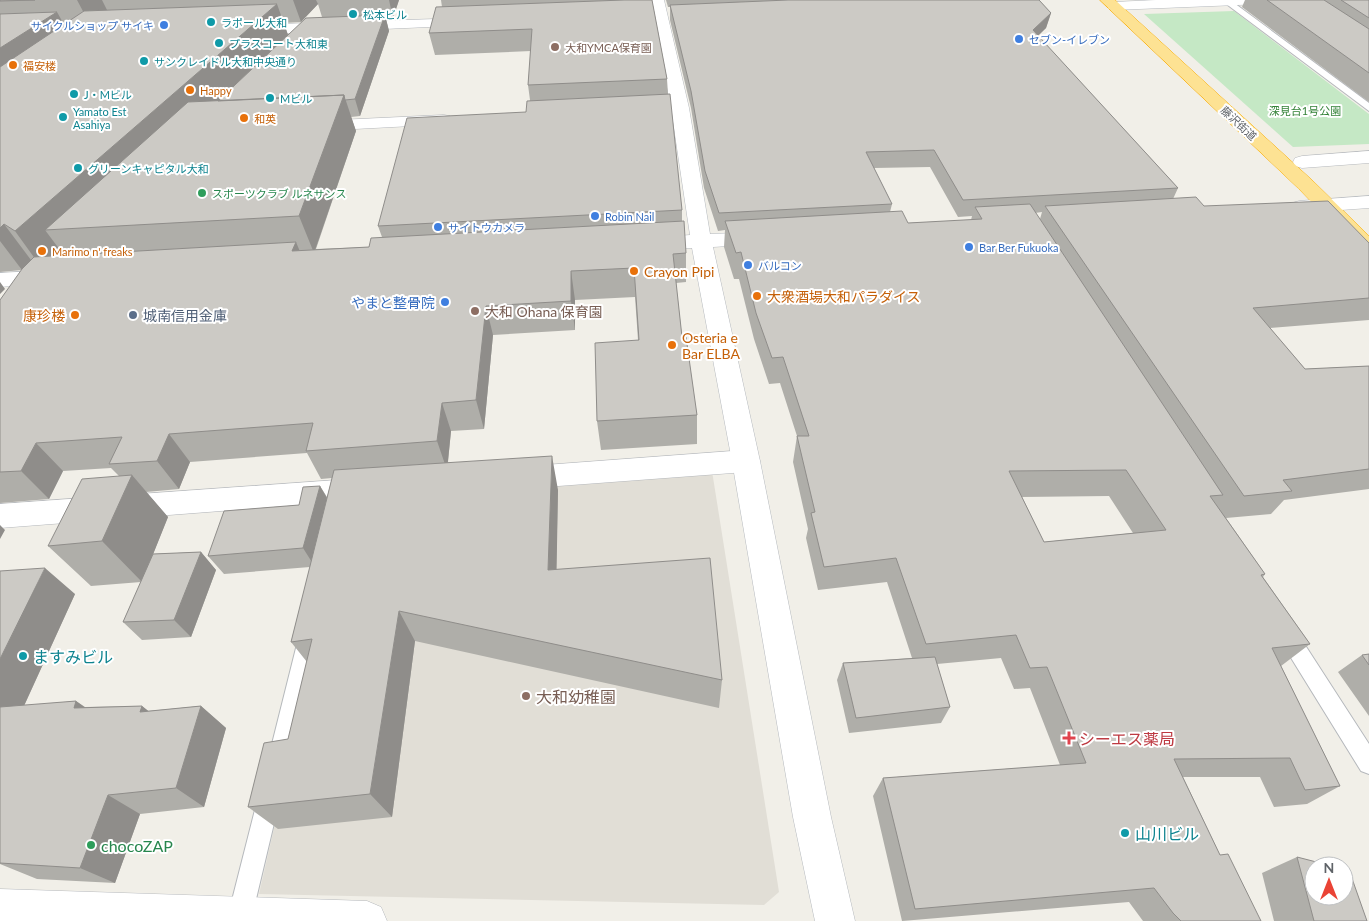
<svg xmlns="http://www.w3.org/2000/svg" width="1369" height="921" font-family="Lato,'Noto Sans JP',sans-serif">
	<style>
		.education { fill: #e1ded6 }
		.green { fill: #c5e8c5 }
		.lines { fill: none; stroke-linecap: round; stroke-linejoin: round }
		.lane-casing { stroke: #b5b8bc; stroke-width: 2 }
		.street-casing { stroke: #b5b8bc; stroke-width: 1 }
		.secondary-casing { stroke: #b6babf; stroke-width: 1 }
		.highway-casing { stroke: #f9ab00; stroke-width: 1 }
		.lane { fill: #fff; fill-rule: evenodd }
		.street { fill: #fff; fill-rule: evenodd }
		.secondary { fill: #fff; fill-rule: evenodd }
		.highway { fill: #fde293; fill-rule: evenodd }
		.wall { fill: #afaea9; fill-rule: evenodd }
		.shaded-wall { fill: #8f8d8a }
		.building { fill: #cccac5; stroke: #8f8d8a; fill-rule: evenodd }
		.culture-dot { fill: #0f9aa8; stroke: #fff; stroke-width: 2 }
		.shop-dot { fill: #3f7fe0; stroke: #fff; stroke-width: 2 }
		.education-dot { fill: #8d6e63; stroke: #fff; stroke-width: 2 }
		.food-dot { fill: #e8710a; stroke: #fff; stroke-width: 2 }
		.leisure-dot { fill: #2e9e5b; stroke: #fff; stroke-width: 2 }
		.service-dot { fill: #5c6f8a; stroke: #fff; stroke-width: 2 }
		.health-dot { fill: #e0444e; stroke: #fff; stroke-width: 2 }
		.labels { text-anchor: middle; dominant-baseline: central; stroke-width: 4; stroke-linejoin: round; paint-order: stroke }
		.far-culture-label { font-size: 11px; fill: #0d838f; stroke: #fff; text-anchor: start }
		.far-shop-label { font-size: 11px; fill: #366cbe; stroke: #fff; text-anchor: start }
		.far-education-label { font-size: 11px; fill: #785e54; stroke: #fff; text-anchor: start }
		.far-food-label { font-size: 11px; fill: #c56008; stroke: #fff; text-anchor: start }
		.far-park-label { font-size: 11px; fill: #348238; stroke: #fff }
		.far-street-label { font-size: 11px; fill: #5f6368; stroke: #fff }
		.far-leisure-label { font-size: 11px; fill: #27864d; stroke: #fff; text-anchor: start }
		.food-label { font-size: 14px; fill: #c56008; stroke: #fff; text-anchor: start }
		.shop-label { font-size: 14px; fill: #366cbe; stroke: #fff; text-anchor: end }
		.education-label { font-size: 14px; fill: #785e54; stroke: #fff; text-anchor: start }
		.service-label { font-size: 14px; fill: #4e5e75; stroke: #fff; text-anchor: start }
		.near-culture-label { font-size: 16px; fill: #0d838f; stroke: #fff; text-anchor: start }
		.near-education-label { font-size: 16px; fill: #785e54; stroke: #fff; text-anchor: start }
		.near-health-label { font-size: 16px; fill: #be3a42; stroke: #fff; text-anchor: start }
		.near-leisure-label { font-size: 16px; fill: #27864d; stroke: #fff; text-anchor: start }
	</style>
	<rect width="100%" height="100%" fill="#f1efe8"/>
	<path class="education" d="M 712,471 L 779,892 L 764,905 L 259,894 L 349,500 Z"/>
	<path class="green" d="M 1234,11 L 1369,114 L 1369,144 L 1293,147 L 1144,14 Z"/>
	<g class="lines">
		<defs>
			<path id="lane" d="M 1221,0 L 1230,0 L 1369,103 L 1369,111 Z
				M 1287,625 L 1294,628 L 1369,744 L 1369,774 L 1361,771 L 1280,640 L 1277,634 L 1280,628 Z
				M 309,627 L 316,630 L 319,636 L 290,760 L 287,768 L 279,771 L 271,768 L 268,760 L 299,636 L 302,630 Z
				M 269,787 L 277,790 L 280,798 L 252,916 L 250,921 L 230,921 L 228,916 L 258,798 L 261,790 Z"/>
			<path id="street" d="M 469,18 L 474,19 L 476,22 L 474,25 L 249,35 L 244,33 L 241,30 L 244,27 L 249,25 Z
				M 444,115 L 450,116 L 453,120 L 450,124 L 317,131 L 311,130 L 308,126 L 311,122 L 317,121 Z
				M 1369,151 L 1369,163 L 1302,168 L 1295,166 L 1293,162 L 1295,158 L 1302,156 Z
				M 746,450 L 756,454 L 760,461 L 756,468 L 746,472 L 518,489 L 508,486 L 504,478 L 508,470 L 518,467 Z
				M 365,478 L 375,481 L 379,489 L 375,497 L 365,500 L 0,528 L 0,504 Z
				M 0,889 L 367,901 L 381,907 L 387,921 L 0,921 Z"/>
			<path id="secondary" d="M 650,0 L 664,0 L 689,108 L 710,234 L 762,232 L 769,234 L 773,238 L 769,242 L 762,244 L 713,247 L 760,461 L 831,817 L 855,921 L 815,921 L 793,817 L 732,461 L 692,248 L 648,250 L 640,249 L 637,244 L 640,239 L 690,235 L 671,108 Z
				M 1156,0 L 1269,0 L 1267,3 L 1262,4 L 1114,10 L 1109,9 L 1107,6 L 1109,3 L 1114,2 Z
				M 1369,196 L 1369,208 L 1299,213 L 1292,211 L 1289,207 L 1292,203 L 1299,201 Z
				M 51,270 L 59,272 L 62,277 L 59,282 L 0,287 L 0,273 Z"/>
			<path id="highway" d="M 1100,0 L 1115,0 L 1313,181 L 1369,236 L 1369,254 L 1361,253 L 1299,189 Z"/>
		</defs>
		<use href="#lane" class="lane-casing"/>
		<use href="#street" class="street-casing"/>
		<use href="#secondary" class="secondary-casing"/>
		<use href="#highway" class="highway-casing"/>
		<use href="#lane" class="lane"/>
		<use href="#street" class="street"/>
		<use href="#secondary" class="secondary"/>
		<use href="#highway" class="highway"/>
	</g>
	<path class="wall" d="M 0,0 L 399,0 L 393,18 L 386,19 L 389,31 L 360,116 L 351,117 L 356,131 L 316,249 L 369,247 L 382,237 L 378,226 L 526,112 L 530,100 L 528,85 L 531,51 L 435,55 L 429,33 L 442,7 L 441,0 L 652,0 L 667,79 L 668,94 L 682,210 L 682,221 L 686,253 L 686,282 L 676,283 L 682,337 L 697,415 L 697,444 L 601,450 L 597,421 L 638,340 L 635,297 L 575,300 L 575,330 L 493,335 L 484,429 L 451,431 L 448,462 L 558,490 L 556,570 L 722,680 L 719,708 L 415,641 L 392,817 L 278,829 L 248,807 L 288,739 L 307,662 L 291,642 L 310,567 L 224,574 L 208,556 L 299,505 L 320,486 L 327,497 L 332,478 L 321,479 L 307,453 L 190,462 L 179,489 L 146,492 L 168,517 L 153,554 L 201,552 L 216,570 L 191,637 L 142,640 L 123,622 L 141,582 L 91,586 L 48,546 L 119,476 L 111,468 L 63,471 L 49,499 L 0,503 L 0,300 L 22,270 L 0,272 ZM 318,4 L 322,17 L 288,35 L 284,23 L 301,22 ZM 60,250 L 63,255 L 54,256 Z
		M 666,0 L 1039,0 L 1051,13 L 1046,28 L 1038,36 L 1178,188 L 1173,199 L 1204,206 L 1369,243 L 1369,320 L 1270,328 L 1305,369 L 1369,366 L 1369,489 L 1284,500 L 1271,514 L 1226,518 L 1265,574 L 1263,577 L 1310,644 L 1281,666 L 1340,786 L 1307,804 L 1274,807 L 1260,777 L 1183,777 L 1220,855 L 1261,921 L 1143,921 L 1129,902 L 902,921 L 873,796 L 883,778 L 1060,765 L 1030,688 L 1014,689 L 1001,658 L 937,664 L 950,707 L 941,723 L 849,733 L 837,680 L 843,663 L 912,658 L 887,582 L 818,590 L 806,538 L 808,529 L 793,462 L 797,436 L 780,383 L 769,384 L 754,339 L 739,279 L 734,279 L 724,247 L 725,230 L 718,231 L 704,188 L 691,108 L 670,20 L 670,7 L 668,7 ZM 930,167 L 958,217 L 972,216 L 971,220 L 908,223 L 890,212 L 892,204 L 874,168 ZM 1042,212 L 1040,219 L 1035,213 ZM 1109,496 L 1133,533 L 1044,542 L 1022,497 Z
		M 1245,0 L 1369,0 L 1369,102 L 1242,7 Z
		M 0,571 L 75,594 L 24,706 L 76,701 L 85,707 L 142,706 L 148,711 L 201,706 L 226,728 L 204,807 L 140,814 L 115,883 L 37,879 L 0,864 Z
		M 1369,654 L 1369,716 L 1338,672 L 1362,655 Z
		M 1297,857 L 1367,921 L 1274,921 L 1262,873 Z"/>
	<path class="shaded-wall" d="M 77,0 L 102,0 L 110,16 L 93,30 Z
		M 293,0 L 316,0 L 318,4 L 301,22 Z
		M 389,0 L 399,0 L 393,18 Z
		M 277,4 L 288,35 L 84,227 L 45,230 L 60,250 L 41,267 L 15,231 Z
		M 57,12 L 75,44 L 0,95 L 0,48 Z
		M 1051,13 L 1046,28 L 1028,45 L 1033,30 Z
		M 385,15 L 389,31 L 360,116 L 355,99 Z
		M 344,95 L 356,131 L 314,253 L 299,216 Z
		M 4,224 L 31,260 L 22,270 L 0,241 L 0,228 Z
		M 296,242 L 308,271 L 292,251 Z
		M 571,271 L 575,300 L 575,330 L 571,301 Z
		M 0,282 L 5,289 L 0,294 Z
		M 486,306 L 493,335 L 484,429 L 476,400 Z
		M 442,403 L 451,431 L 447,470 L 437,441 Z
		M 169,434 L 190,462 L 179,489 L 157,461 Z
		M 36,443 L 63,471 L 49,499 L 21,471 Z
		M 552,456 L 558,490 L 556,602 L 548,570 Z
		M 132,475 L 168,517 L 142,582 L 102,541 Z
		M 320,486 L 331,505 L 315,567 L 303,548 Z
		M 0,525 L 5,530 L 0,539 Z
		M 201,552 L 216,570 L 191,637 L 174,620 Z
		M 45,568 L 75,594 L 12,732 L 0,725 L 0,659 Z
		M 399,611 L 415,641 L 392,817 L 370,794 Z
		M 76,701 L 108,724 L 74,708 Z
		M 142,706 L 170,728 L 140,712 Z
		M 201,706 L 226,728 L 204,807 L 176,788 Z
		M 108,795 L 140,814 L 115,883 L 80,868 Z"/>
	<path class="building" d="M 0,0 L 35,0 L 0,1 Z
		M 624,0 L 652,0 L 667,79 L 528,85 L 532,29 L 429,33 L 436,7 Z
		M 788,0 L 1039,0 L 1051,13 L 1033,30 L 1178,188 L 963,200 L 934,150 L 866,152 L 892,204 L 719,213 L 705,171 L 691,91 L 670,5 Z
		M 1267,0 L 1324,0 L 1369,29 L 1369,73 Z
		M 1341,0 L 1369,0 L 1369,18 Z
		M 277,4 L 15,231 L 4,224 L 0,228 L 0,67 L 84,11 Z
		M 57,12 L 0,48 L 0,14 Z
		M 385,15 L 355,99 L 345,100 L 344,95 L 218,101 L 306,18 Z
		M 670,94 L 682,210 L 378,226 L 407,118 L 526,112 L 527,101 Z
		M 344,95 L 299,216 L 45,230 L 188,102 Z
		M 1196,197 L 1204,206 L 1328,201 L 1369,243 L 1369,298 L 1253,308 L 1305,369 L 1369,366 L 1369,469 L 1283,480 L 1292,491 L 1244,496 L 1045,206 Z
		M 1030,204 L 1223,495 L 1210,496 L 1265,574 L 1261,575 L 1310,644 L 1272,648 L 1340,786 L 1305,790 L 1290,758 L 1174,759 L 1220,855 L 1228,854 L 1261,921 L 1181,921 L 1173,913 L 1154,888 L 915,909 L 883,778 L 1086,763 L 1047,667 L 1030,668 L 1016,635 L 926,644 L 896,558 L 824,567 L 811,513 L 815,512 L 797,436 L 809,436 L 783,357 L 772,358 L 756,313 L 741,252 L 736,253 L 725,221 L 902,211 L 908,223 L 982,219 L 975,207 ZM 1126,470 L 1166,530 L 1044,542 L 1009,471 Z
		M 684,221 L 686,253 L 673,254 L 682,337 L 686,337 L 697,415 L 597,421 L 595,343 L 639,340 L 634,268 L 571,271 L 571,301 L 486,306 L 476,400 L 442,403 L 437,441 L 306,451 L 313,423 L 169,434 L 157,461 L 109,464 L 122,437 L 36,443 L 21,471 L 0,472 L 0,300 L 22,269 L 34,257 L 296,242 L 292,251 L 369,247 L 371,238 Z
		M 552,456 L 548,570 L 710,558 L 722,680 L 399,611 L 370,794 L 248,807 L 264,743 L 288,739 L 312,639 L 291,642 L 334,470 Z
		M 132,475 L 102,541 L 48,546 L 82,479 Z
		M 320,486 L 303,548 L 208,556 L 224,511 L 299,505 L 303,487 Z
		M 201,552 L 174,620 L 123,622 L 153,554 Z
		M 45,568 L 0,659 L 0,571 Z
		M 1369,654 L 1369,665 L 1362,655 Z
		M 935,657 L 950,707 L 856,718 L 843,663 Z
		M 76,701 L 74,708 L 142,706 L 140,712 L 201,706 L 176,788 L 108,795 L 80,868 L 0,863 L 0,707 Z
		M 1297,857 L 1332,866 L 1314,866 L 1314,896 L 1344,896 L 1344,869 L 1349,870 L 1367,921 L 1314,921 Z"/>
	<g class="culture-dot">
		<circle cx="353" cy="14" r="5"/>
		<circle cx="211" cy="22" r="5"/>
		<circle cx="219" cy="43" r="5"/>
		<circle cx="144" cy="61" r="5"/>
		<circle cx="74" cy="94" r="5"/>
		<circle cx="270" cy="98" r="5"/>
		<circle cx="63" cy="117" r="5"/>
		<circle cx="78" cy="168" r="5"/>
		<circle cx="23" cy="656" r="5"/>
		<circle cx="1125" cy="833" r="5"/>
	</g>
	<g class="shop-dot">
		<circle cx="164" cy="25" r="5"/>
		<circle cx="1019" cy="39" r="5"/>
		<circle cx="595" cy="216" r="5"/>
		<circle cx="438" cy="227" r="5"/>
		<circle cx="969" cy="247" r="5"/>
		<circle cx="748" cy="265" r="5"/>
		<circle cx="445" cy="302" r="5"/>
	</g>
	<g class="education-dot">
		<circle cx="555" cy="47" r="5"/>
		<circle cx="475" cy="311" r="5"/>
		<circle cx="526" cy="696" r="5"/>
	</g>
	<g class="food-dot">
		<circle cx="13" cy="65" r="5"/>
		<circle cx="190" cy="90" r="5"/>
		<circle cx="244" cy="118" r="5"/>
		<circle cx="42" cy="251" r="5"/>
		<circle cx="634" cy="271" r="5"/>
		<circle cx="757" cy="296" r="5"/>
		<circle cx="75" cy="315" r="5"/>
		<circle cx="672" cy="345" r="5"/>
	</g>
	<g class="leisure-dot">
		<circle cx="202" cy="193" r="5"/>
		<circle cx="91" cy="845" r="5"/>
	</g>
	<circle class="service-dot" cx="133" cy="315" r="5"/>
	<path class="health-dot" d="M1066.5 730.5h5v5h5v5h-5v5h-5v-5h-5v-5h5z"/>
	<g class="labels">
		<g class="far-culture-label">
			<text x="363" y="14">松本ビル</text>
			<text x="221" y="22">ラポール大和</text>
			<text x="229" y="43">プラスコート大和東</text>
			<text x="154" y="61">サンクレイドル大和中央通り</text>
			<text x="84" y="94">J・Mビル</text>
			<text x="280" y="98">Mビル</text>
			<text x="73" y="111">Yamato Est<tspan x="73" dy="13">Asahiya</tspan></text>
			<text x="88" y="168">グリーンキャピタル大和</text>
		</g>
		<g class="far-shop-label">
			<text x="154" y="25" text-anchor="end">サイクルショップ サイキ</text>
			<text x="1029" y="39">セブン-イレブン</text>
			<text x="605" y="216">Robin Nail</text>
			<text x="448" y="227">サイトウカメラ</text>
			<text x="979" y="247">Bar Ber Fukuoka</text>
			<text x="758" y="265">バルコン</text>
		</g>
		<g class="far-education-label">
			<text x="565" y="47">大和YMCA保育園</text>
		</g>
		<g class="far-food-label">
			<text x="23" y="65">福安楼</text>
			<text x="200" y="90">Happy</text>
			<text x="254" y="118">和英</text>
			<text x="52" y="251">Marimo n' freaks</text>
		</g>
		<g class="far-park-label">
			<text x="1305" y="110">深見台1号公園</text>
		</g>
		<g class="far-street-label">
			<text transform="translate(1239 123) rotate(43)">藤沢街道</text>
		</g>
		<g class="far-leisure-label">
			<text x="212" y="193">スポーツクラブ ルネサンス</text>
		</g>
		<g class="food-label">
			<text x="644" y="271">Crayon Pipi</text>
			<text x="767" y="296">大衆酒場大和パラダイス</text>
			<text x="65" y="315" text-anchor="end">康珍楼</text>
			<text x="682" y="337">Osteria e<tspan x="682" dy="16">Bar ELBA</tspan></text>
		</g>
		<g class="shop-label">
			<text x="435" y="302">やまと整骨院</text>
		</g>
		<g class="education-label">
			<text x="485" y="311">大和 Ohana 保育園</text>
		</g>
		<g class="service-label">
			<text x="143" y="315">城南信用金庫</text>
		</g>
		<g class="near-culture-label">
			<text x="33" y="656">ますみビル</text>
			<text x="1135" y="833">山川ビル</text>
		</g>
		<g class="near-education-label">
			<text x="536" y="696">大和幼稚園</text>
		</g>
		<g class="near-health-label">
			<text x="1079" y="738">シーエス薬局</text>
		</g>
		<g class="near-leisure-label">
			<text x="101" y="845">chocoZAP</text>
		</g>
	</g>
	<g transform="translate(1329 881)"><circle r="24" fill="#ffffff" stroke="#bfc1c3"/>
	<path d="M0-4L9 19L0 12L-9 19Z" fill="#ea4335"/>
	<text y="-8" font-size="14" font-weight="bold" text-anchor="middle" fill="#5f6368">N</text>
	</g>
</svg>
